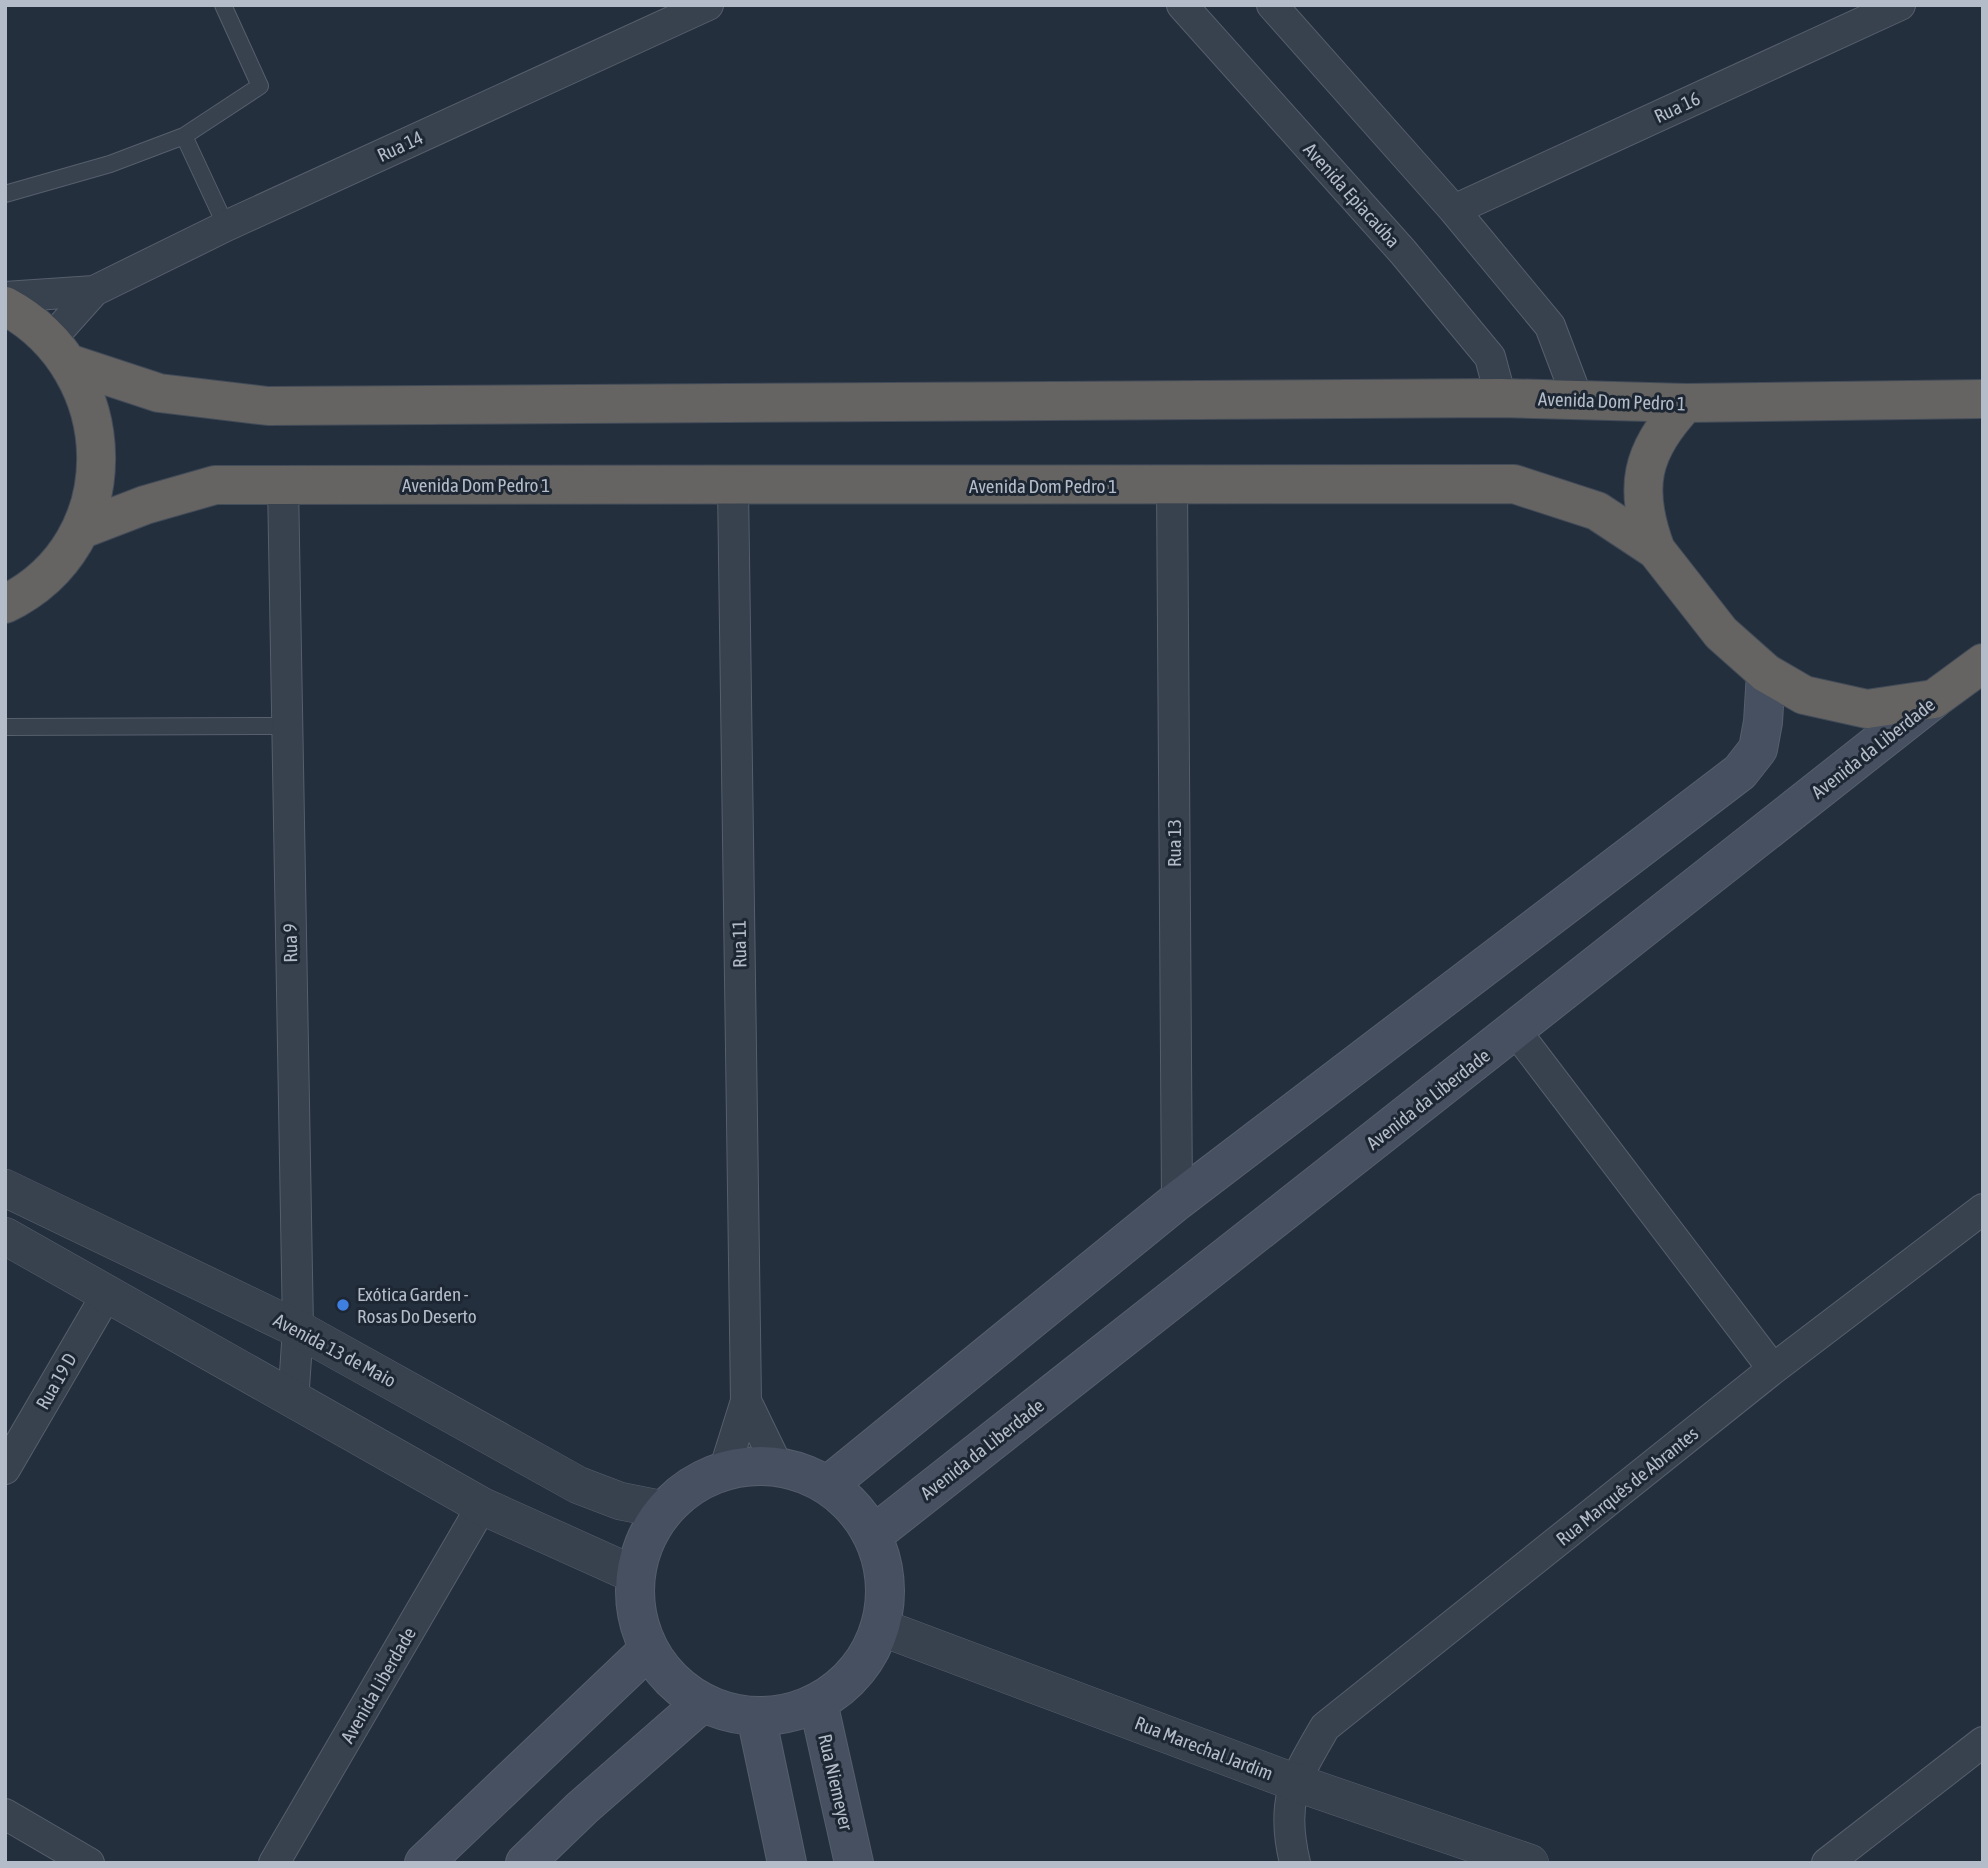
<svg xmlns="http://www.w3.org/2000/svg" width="1988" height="1868" font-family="'Asap Condensed',sans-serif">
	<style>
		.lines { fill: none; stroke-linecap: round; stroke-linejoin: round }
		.service-casing { stroke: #565f6c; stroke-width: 18 }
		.minor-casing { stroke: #565f6c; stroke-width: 32 }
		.tertiary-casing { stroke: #565f6c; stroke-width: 38 }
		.secondary-casing { stroke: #565f6c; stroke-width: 40 }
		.trunk-casing { stroke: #434c59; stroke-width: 40 }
		.service { stroke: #38414e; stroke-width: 16 }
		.minor { stroke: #38414e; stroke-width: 30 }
		.tertiary { stroke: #38414e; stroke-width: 37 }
		.secondary { stroke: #465061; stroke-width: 38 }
		.trunk { stroke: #656462; stroke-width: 38 }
		.shop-dot { fill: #3f7fe0; stroke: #1d2633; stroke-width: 2.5 }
		.labels { text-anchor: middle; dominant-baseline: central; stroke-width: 6; stroke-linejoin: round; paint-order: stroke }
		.street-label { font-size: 19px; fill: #b4bcc9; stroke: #1d2633 }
		.poi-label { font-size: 19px; fill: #b4bcc9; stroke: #1d2633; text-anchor: start }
	</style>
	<rect width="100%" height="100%" fill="#242f3e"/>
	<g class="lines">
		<defs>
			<path id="service" d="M 184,136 L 226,226
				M 5,194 L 110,164 L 184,136 L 260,86 L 223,5
				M 5,727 L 287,726"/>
			<path id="minor" d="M 1182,5 L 1403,252 L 1490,357 L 1501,398
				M 1272,5 L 1454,210 L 1550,326 L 1578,400
				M 1454,210 L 1900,5
				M 5,297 L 94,291
				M 51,339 L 94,291 L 226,226 L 708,5
				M 283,484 L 298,1329 L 293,1402
				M 1172,485 L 1177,1201
				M 1515,1030 L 1773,1369
				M 746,1401 L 778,1467
				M 5,1469 L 107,1294
				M 724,1471 L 746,1401 L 733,487
				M 5,1814 L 89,1863
				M 274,1863 L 482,1506
				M 1295,1863 C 1280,1800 1295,1779 1325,1727 L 1773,1369 L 1983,1209
				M 1827,1863 L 1983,1742"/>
			<path id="tertiary" d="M 5,1188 L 298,1329 L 578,1485 L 620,1501 L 665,1510
				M 5,1236 L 482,1506 L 635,1575
				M 880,1627 L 1294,1782 L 1530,1863"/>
			<path id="secondary" d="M635 1591a125 125 0 1 1 250 0a125 125 0 1 1-250 0Z
				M 828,1485 L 1177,1201 L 1740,772 L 1758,749 L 1763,722 L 1766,673
				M 873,1535 L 1934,699
				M 818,1702 L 854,1863
				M 756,1716 L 787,1863
				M 424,1863 L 648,1650
				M 525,1863 L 582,1808 L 702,1703"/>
			<path id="trunk" d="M 5,306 C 124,370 129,544 5,604
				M 71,364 L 159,393 L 268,406 L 1501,398 L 1686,403 L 1983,399
				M 80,530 L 145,505 L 215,485 L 1514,484 L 1597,511 L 1656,550 L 1721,633 L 1766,673 L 1804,695 L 1867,709 L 1934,699 L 1983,663
				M 1656,550 C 1633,489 1640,451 1686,403"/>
		</defs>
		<use href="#service" class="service-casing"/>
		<use href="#minor" class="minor-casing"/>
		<use href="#tertiary" class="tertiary-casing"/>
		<use href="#secondary" class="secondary-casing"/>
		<use href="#trunk" class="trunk-casing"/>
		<use href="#service" class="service"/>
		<use href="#minor" class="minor"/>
		<use href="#tertiary" class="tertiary"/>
		<use href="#secondary" class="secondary"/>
		<use href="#trunk" class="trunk"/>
	</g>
	<circle class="shop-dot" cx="343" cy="1305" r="7"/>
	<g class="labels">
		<g class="street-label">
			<text transform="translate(1677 107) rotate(-25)">Rua 16</text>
			<text transform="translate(400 146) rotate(-25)">Rua 14</text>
			<text transform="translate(1352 195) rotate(48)">Avenida Epiacaúba</text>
			<text transform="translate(1612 401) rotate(2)">Avenida Dom Pedro 1</text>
			<text x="476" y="485">Avenida Dom Pedro 1</text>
			<text x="1043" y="486">Avenida Dom Pedro 1</text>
			<text transform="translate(1873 748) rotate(-38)">Avenida da Liberdade</text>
			<text transform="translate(1174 843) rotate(-90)">Rua 13</text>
			<text transform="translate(290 943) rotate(-91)">Rua 9</text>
			<text transform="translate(739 944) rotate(-91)">Rua 11</text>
			<text transform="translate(1428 1099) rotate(-38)">Avenida da Liberdade</text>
			<text transform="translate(335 1350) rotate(28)">Avenida 13 de Maio</text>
			<text transform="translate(56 1381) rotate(-60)">Rua 19 D</text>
			<text transform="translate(982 1449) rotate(-38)">Avenida da Liberdade</text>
			<text transform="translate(1627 1486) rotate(-39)">Rua Marquês de Abrantes</text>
			<text transform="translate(378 1685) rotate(-60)">Avenida Liberdade</text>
			<text transform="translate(1204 1748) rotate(21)">Rua Marechal Jardim</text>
			<text transform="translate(836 1782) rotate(77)">Rua Niemeyer</text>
		</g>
		<g class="poi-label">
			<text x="357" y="1294">Exótica Garden -<tspan x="357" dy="22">Rosas Do Deserto</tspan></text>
		</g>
	</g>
	<rect width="1988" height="1868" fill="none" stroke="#b4bcc9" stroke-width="14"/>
</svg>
